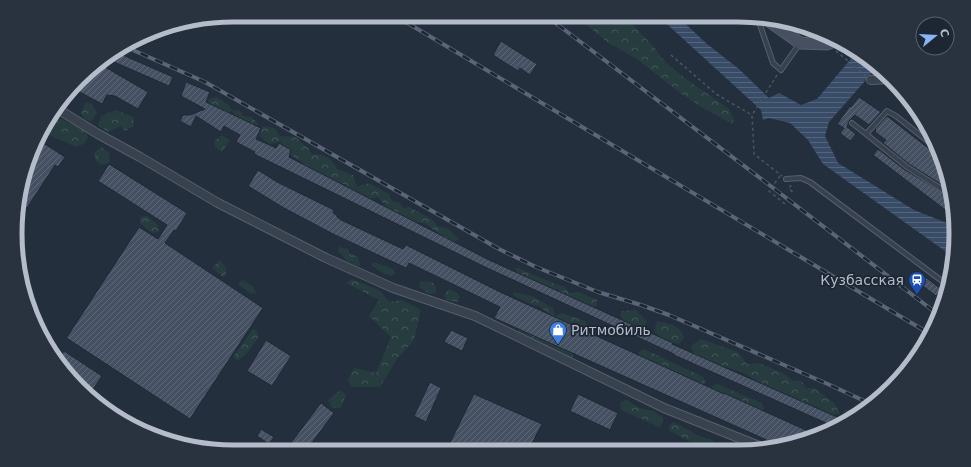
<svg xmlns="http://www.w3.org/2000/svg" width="971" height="467" font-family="'DejaVu Sans',sans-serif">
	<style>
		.grass { fill: url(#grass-tufts) }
		.forest { fill: url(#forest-crowns) }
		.water { fill: url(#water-rules) }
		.building { fill: url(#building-hatch); stroke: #1f2835 }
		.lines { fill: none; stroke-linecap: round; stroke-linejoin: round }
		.lane-casing { stroke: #565f6c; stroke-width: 6 }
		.street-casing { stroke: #565f6c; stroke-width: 10 }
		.secondary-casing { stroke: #565f6c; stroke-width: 13 }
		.path { stroke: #44595c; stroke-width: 1.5; stroke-dasharray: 3 3; stroke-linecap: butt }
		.lane { stroke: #38414e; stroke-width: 4 }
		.street { stroke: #38414e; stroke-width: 8 }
		.secondary { stroke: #465061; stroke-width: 11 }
		.rail-casing { stroke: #5a6575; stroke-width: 4 }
		.rail { stroke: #1d2633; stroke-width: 2.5; stroke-dasharray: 8; stroke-linecap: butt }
		.labels { text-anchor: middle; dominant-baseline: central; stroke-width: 3.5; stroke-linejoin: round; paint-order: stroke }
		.poi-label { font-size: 14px; fill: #b4bcc9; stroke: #1d2633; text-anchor: end }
		.rim { fill: none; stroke: #b4bcc9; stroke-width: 5 }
	</style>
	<defs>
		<pattern id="grass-tufts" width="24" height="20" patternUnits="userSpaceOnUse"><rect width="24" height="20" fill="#263c3f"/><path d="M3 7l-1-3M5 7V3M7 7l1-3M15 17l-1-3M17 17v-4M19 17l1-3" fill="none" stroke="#435659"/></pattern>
		<pattern id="forest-crowns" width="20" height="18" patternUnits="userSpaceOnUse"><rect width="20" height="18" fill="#263c3f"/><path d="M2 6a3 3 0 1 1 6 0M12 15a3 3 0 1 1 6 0" fill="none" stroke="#435659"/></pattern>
		<pattern id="water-rules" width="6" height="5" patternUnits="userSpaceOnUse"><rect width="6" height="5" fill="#394c67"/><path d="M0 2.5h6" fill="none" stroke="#53647b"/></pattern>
		<pattern id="building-hatch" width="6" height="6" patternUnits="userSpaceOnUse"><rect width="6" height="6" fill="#455162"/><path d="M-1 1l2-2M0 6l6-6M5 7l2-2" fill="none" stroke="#5d6877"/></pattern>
	</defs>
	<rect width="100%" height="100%" fill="#242f3e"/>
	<path class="grass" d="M 339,247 L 348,249 L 349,253 L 358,257 L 360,264 L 359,267 L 346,260 L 338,251 Z
		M 374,262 L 393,269 L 395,273 L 392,276 L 384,274 L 371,265 Z"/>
	<path class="forest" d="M 580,15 L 623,15 L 655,48 C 665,69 709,93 729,109 L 734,119 L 732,124 L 703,108 L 680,93 L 637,59 L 607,42 L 587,25 Z
		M 217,97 L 230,106 L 232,110 L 240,111 L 243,116 L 252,117 L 258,124 L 250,132 L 245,129 L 243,119 L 237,119 L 232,111 L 223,115 L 208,104 L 209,99 Z
		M 86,102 L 91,103 L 97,112 L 92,121 L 84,119 L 81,112 Z
		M 116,110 L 133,117 L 134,126 L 125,131 L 121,126 L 108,132 L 98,126 L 101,116 Z
		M 51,114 L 84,130 L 88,137 L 85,143 L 76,147 L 43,132 Z
		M 263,126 L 274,128 L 280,136 L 295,137 L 308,148 L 312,154 C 323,154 332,158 337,169 L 353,175 L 357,187 L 369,183 L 389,194 L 392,201 L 400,203 L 403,208 L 409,207 L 433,220 L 437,226 L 447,228 L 459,239 L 452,243 L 424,223 L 411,222 L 389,210 L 378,197 C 360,203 356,197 345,184 L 333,183 L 309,171 L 301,161 L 284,151 L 281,142 L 269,144 L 259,136 Z
		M 222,135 L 230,140 L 222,152 L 215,147 L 214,141 Z
		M 101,147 L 109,153 L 110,162 L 102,165 L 96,161 L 94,153 Z
		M 147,216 L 157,224 L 159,231 L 152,233 L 140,223 L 140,217 Z
		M 220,260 L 226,268 L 226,275 L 223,277 L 212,268 Z
		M 515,268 L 518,268 L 555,284 L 565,287 L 569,293 L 578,292 L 597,300 L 597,305 L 589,309 L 561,295 L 558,289 L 544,288 L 518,276 Z
		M 352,279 L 379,290 L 390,302 L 402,300 L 421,310 L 414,340 L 397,359 L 380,387 L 351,387 L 348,380 L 354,368 L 376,373 L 391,337 L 369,316 L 379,300 L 346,283 Z
		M 242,280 L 253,286 L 256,293 L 251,294 L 238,284 Z
		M 420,281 L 432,282 L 436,286 L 436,293 L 430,294 L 419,287 Z
		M 450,289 L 457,293 L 460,296 L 457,302 L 446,300 L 444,294 Z
		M 513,292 L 532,296 L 553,308 L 555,316 L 562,313 L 585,321 L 588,326 L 584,328 L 556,319 L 540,307 L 533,305 L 514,296 Z
		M 636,310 L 647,321 L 644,328 L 629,326 L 620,316 L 622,311 Z
		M 657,321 C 669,324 681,325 684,338 L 679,344 L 664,341 L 654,331 Z
		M 253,329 L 257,331 L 258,338 L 247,353 L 238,361 L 233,357 Z
		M 526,329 L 571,350 L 573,357 L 568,357 L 519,336 L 517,331 Z
		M 701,339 L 738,352 L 747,364 L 759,363 L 783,373 L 793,381 L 801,380 L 806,388 L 814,388 L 834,403 L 840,414 L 825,415 L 818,407 L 800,403 L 797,398 L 777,394 L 744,373 L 695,357 L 691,346 Z
		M 644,349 L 703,377 L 706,383 L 701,385 L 641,358 L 638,352 Z
		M 717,384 L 762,403 L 764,409 L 760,411 L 712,391 L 712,386 Z
		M 340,390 L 346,395 L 341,408 L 332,408 L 328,400 Z
		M 626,400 L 642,409 L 654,411 L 662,417 L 663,423 L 659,427 L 621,410 L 620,403 Z
		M 865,409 L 847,420 L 842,414 L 845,410 Z
		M 674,422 L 701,437 L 713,440 L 713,447 L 707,450 L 700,443 L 694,444 L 670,431 L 669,425 Z"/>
	<path class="water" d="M 657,15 L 676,15 L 707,44 L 739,69 L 769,98 L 779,93 L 801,105 L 817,99 L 855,54 L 877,69 L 872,73 L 829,122 L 825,136 L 838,163 L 914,210 L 947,223 L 956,234 L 952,256 L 823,164 L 808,140 L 790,123 L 769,118 L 763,120 L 761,110 Z"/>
	<path class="building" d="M 501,41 L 537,64 L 530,75 L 520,68 L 518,71 L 493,55 Z
		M 116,52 L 173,77 L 169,86 L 105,58 Z
		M 98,63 L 148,92 L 138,109 L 115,96 L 107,95 L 102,104 L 74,89 Z
		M 186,82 L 210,92 L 206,102 L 261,128 L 256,139 L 276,148 L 279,143 L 291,150 L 289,157 L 489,260 L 673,343 L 672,344 L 846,421 L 835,427 L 674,355 L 674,354 L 485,267 L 254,154 L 255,152 L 236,142 L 240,135 L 224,126 L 221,132 L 196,116 L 191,127 L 180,121 L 183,115 L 190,115 L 205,109 L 181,96 Z
		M 859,97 L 881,112 L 869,125 L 855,115 L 849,121 L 847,127 L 856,134 L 850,141 L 840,133 L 844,128 L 837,124 L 850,106 L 851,107 Z
		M 887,116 L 941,158 L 947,188 L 909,164 L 883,143 L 886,140 L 875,132 L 876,130 L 875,129 Z
		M 40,141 L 65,157 L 58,167 L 55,165 L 27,208 L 19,202 L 19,191 Z
		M 878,149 L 905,170 L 949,196 L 952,215 L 873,155 Z
		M 109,164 L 187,213 L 176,231 L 174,230 L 165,243 L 263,308 L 190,419 L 65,337 L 67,337 L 139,227 L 158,239 L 167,225 L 98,181 Z
		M 258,170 L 277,182 L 334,210 L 333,213 L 337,215 L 337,217 L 341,220 L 403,249 L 406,245 L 500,292 L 724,394 L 724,393 L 819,436 L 780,446 L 494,318 L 500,307 L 409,263 L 406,268 L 333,234 L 284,208 L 248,186 Z
		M 924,276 L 941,289 L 936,296 L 919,283 Z
		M 451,330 L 468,338 L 462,351 L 444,342 Z
		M 266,340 L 291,356 L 272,386 L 247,371 Z
		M 64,351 L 102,376 L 89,395 L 79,388 L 58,359 Z
		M 430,382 L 441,388 L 426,422 L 414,416 Z
		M 474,394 L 542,424 L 528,451 L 446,451 Z
		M 578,394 L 618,413 L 610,430 L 570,411 Z
		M 321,403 L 334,413 L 305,452 L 284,452 Z
		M 261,429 L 274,437 L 269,444 L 257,436 Z"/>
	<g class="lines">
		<defs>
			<path id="lane" d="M 475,15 L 475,16
				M 758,19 L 773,63 L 781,70 L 800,43
				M 852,123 L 866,134
				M 940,151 L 896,116 L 887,111 L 866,134 L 907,167 L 948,193
				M 786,179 L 801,178 L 810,182 L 946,284"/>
			<path id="street" d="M 871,80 L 892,79
				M 56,108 L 98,134 L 140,157 L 218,203 L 326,258 L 393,288 L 475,316 L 664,408 L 759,446 L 767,450"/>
			<path id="secondary" d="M 769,21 L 800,43 L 827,44 L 835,41"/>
		</defs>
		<use href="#lane" class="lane-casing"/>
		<use href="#street" class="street-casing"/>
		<use href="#secondary" class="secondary-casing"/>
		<path class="path" d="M 836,51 L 866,76
			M 671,55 L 716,94 L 752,115
			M 777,75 L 752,115 L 754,154 L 782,176
			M 780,176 L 769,191 L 785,204
			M 791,185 L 789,189 L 794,193"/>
		<use href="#lane" class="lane"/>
		<use href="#street" class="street"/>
		<use href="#secondary" class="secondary"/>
		<defs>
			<path id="rail" d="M 394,15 L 930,334
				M 545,15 L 768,184 L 940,316
				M 126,47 L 205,82 L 499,249 L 536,267 L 598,292 L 641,305 L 669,315 L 830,385 L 873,405"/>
		</defs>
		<use href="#rail" class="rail-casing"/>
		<use href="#rail" class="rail"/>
	</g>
	<defs>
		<symbol id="station-pin" viewBox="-11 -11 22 30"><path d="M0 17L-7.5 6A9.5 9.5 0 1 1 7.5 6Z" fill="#1a4fb4" stroke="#1d2633"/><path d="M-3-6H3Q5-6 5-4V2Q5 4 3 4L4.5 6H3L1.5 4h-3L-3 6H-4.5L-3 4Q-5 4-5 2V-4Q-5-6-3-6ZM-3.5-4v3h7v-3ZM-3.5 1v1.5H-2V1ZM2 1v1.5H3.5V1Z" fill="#fff"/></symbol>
		<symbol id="shop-pin" viewBox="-11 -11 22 30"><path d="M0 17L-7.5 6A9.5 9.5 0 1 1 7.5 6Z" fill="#3f7fe0" stroke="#1d2633"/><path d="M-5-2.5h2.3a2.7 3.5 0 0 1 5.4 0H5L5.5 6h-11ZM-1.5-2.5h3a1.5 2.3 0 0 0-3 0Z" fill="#fff"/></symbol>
	</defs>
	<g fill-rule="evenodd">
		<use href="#station-pin" x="907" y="270" width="20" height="27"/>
		<use href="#shop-pin" x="548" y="320" width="20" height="27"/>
	</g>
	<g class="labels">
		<g class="poi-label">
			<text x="904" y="280">Кузбасская</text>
			<text x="571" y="330" text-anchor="start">Ритмобиль</text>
		</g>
	</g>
	<path d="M0 0H971V467H0ZM233 22H738A211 211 0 0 1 949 233V234A211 211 0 0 1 738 445H233A211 211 0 0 1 22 234V233A211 211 0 0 1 233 22Z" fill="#29323f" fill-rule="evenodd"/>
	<path class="rim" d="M233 22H738A211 211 0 0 1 949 233V234A211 211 0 0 1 738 445H233A211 211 0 0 1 22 234V233A211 211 0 0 1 233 22Z"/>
	<g transform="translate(935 36) rotate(72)"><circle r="19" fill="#1d2633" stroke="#59626f"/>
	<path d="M0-3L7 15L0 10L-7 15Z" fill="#8ab4f8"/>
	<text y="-6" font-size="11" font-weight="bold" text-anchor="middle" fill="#b4bcc9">С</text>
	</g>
</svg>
